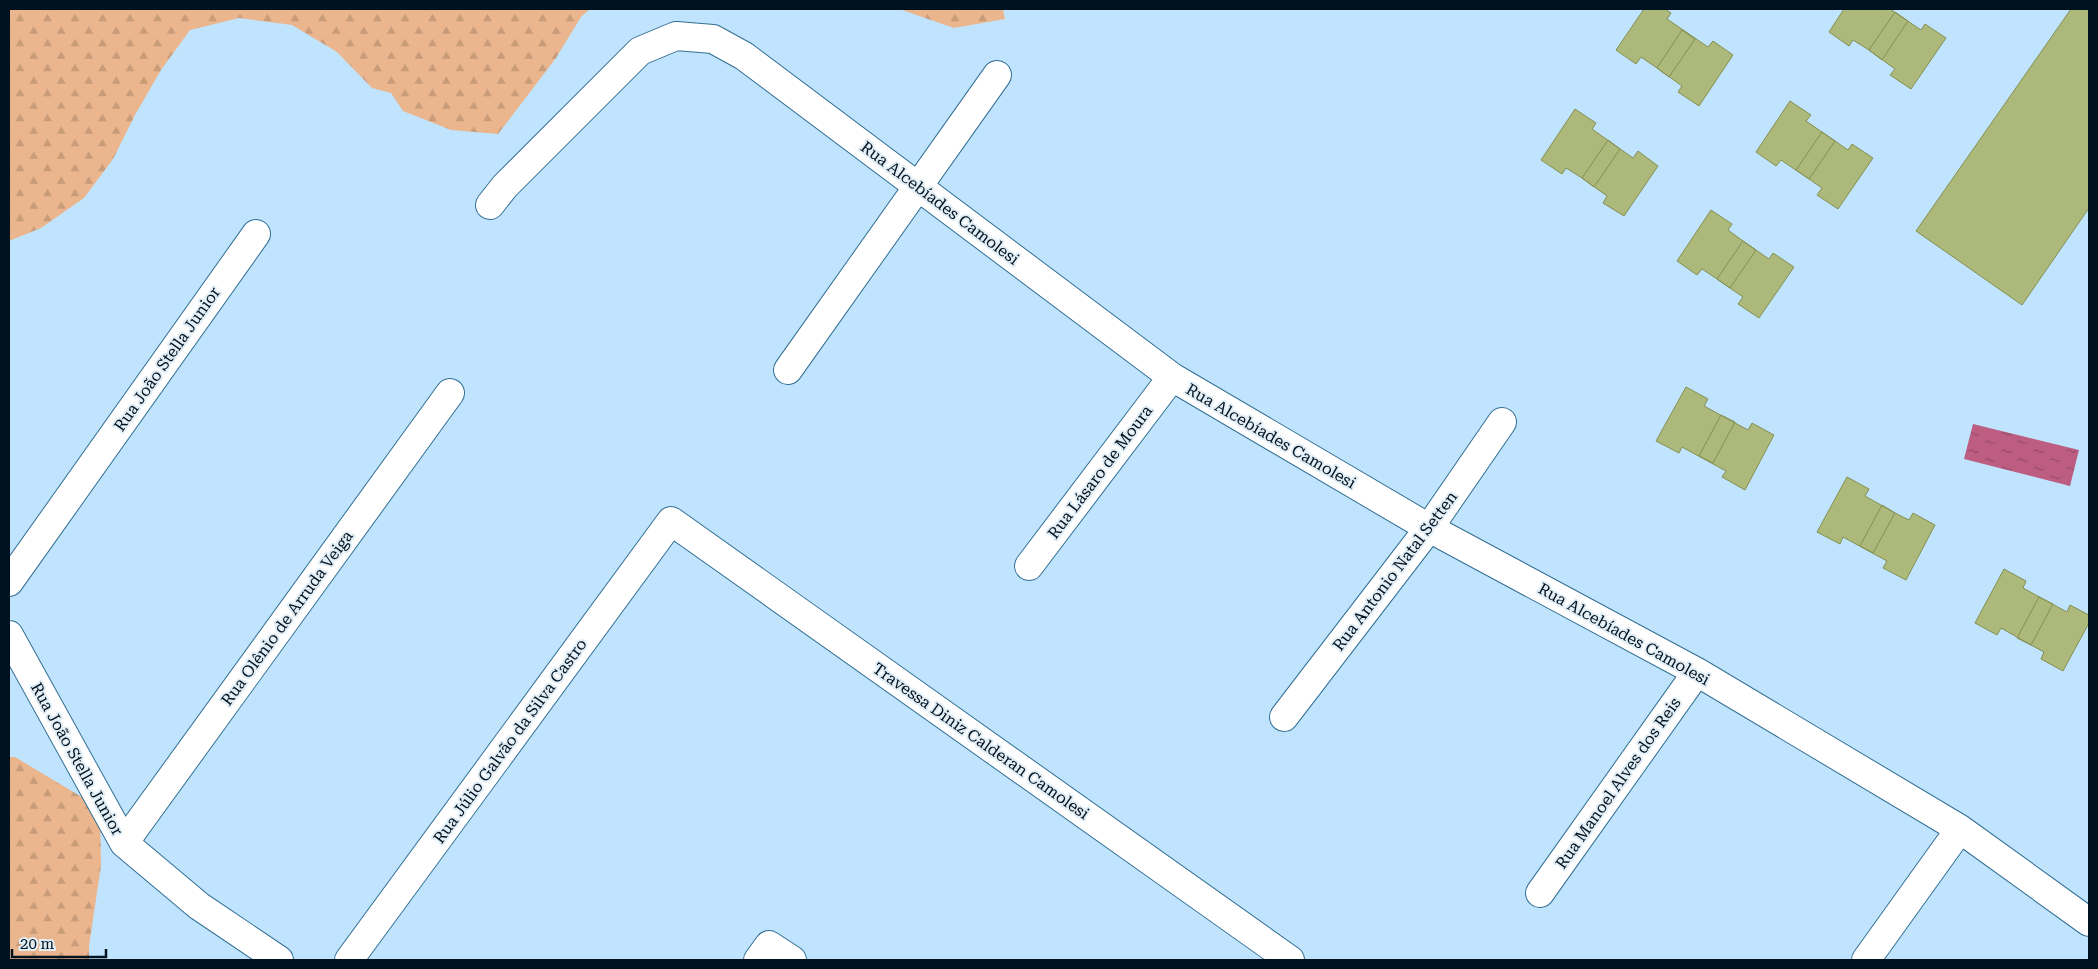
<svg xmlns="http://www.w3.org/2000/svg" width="2098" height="969" font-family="'Roboto Serif',serif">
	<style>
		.forest { fill: url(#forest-firs) }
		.water { fill: url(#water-ripples) }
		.building { fill: #adb97a; stroke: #848f52 }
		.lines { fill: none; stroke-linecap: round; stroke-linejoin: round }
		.minor-casing { stroke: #326f94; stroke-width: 30 }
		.minor { stroke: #fff; stroke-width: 28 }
		.labels { text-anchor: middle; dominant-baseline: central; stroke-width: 4; stroke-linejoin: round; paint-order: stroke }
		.street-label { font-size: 16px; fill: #00111f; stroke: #e2eef6 }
	</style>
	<defs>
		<pattern id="forest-firs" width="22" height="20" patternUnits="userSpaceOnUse" patternTransform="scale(1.25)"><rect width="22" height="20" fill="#ebb58d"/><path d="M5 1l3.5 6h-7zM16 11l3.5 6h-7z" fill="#c89b79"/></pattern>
		<pattern id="water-ripples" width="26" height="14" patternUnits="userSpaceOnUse" patternTransform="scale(1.25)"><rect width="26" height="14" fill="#bc5d81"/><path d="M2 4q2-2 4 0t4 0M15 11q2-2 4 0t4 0" fill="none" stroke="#964b69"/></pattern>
	</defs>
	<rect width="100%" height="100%" fill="#c0e4fd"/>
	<path class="forest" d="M 9,9 L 590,9 L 581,17 L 556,58 L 498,134 L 451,130 L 403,111 L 391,93 L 372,88 L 337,52 L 292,25 L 239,18 L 190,30 L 161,70 L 135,115 L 113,159 L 84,198 L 41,228 L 9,241 Z
		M 899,9 L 1003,9 L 1005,19 L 954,28 Z
		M 9,757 L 15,757 L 100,808 L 101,866 L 89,946 L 89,960 L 9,960 Z"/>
	<path class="water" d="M 1973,424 L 2079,450 L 2070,486 L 1964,459 Z"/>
	<path class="building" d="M 1644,9 L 1665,9 L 1671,13 L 1667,19 L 1708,47 L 1713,41 L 1733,55 L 1699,106 L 1678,92 L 1682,86 L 1657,68 L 1641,57 L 1636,64 L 1616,50 Z
		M 1844,9 L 1890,9 L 1921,30 L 1925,24 L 1946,38 L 1911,89 L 1890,75 L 1895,69 L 1869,50 L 1853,40 L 1849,46 L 1829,32 Z
		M 2071,9 L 2089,9 L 2089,208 L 2022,305 L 1916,231 Z
		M 1895,12 L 1908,21 L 1882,60 L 1869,50 Z
		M 1682,30 L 1695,39 L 1669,77 L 1657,68 Z
		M 1790,101 L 1811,115 L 1806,121 L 1848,150 L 1852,144 L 1873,158 L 1838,209 L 1817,195 L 1822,188 L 1809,179 L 1781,160 L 1776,166 L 1756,152 Z
		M 1575,109 L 1596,123 L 1592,129 L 1633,158 L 1638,151 L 1658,166 L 1624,216 L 1603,203 L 1607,196 L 1582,178 L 1566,168 L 1562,174 L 1541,160 Z
		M 1822,132 L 1835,141 L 1809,179 L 1796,170 Z
		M 1608,140 L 1620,149 L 1594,187 L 1582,178 Z
		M 1711,210 L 1732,224 L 1728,230 L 1743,241 L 1769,259 L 1773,253 L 1794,267 L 1759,318 L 1738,304 L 1743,297 L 1717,279 L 1702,269 L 1697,275 L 1677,261 Z
		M 1743,241 L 1756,250 L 1730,288 L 1717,279 Z
		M 1686,387 L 1708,399 L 1704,406 L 1748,430 L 1752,423 L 1774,435 L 1745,490 L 1722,477 L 1726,471 L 1682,447 L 1679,453 L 1656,441 Z
		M 1721,415 L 1735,422 L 1713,463 L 1699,456 Z
		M 1847,477 L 1869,489 L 1865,496 L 1895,513 L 1909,520 L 1913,513 L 1935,525 L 1906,580 L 1883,568 L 1887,561 L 1843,537 L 1840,544 L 1817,532 Z
		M 1882,505 L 1895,513 L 1873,553 L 1860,546 Z
		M 2004,569 L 2026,581 L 2023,588 L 2067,612 L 2070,605 L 2089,615 L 2089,623 L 2063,671 L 2041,659 L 2044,652 L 2031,645 L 2001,628 L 1997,635 L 1975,623 Z
		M 2039,597 L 2053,604 L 2031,645 L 2017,638 Z"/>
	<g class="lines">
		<defs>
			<path id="minor" d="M 490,205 L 505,186 L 640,51 L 676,36 L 713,39 L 744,56 L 1172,377 L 1429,528 L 1697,672 L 1960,829 L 2089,922
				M 788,370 L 997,75
				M 1029,566 L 1172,377
				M 9,582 L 256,234
				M 9,635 L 124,843 L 199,906 L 279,960
				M 1284,717 L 1429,528 L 1502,422
				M 124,843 L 450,393
				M 1540,893 L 1697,672
				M 349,960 L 671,521 L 1290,960
				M 758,960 L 769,945 L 792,960
				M 1866,960 L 1960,829"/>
		</defs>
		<use href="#minor" class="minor-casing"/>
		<use href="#minor" class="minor"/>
	</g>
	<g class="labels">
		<g class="street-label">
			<text transform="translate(940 203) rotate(37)">Rua Alcebíades Camolesi</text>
			<text transform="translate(167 359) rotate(-55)">Rua João Stella Junior</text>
			<text transform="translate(1271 436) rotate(30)">Rua Alcebíades Camolesi</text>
			<text transform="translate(1100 472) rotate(-53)">Rua Lásaro de Moura</text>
			<text transform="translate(1395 571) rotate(-53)">Rua Antonio Natal Setten</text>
			<text transform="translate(287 618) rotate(-54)">Rua Olênio de Arruda Veiga</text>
			<text transform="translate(1624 634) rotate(29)">Rua Alcebíades Camolesi</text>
			<text transform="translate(510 741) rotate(-54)">Rua Júlio Galvão da Silva Castro</text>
			<text transform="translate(981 741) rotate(35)">Travessa Diniz Calderan Camolesi</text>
			<text transform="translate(77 759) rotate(61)">Rua João Stella Junior</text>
			<text transform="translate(1618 783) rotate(-55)">Rua Manoel Alves dos Reis</text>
		</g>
	</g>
	<rect width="2098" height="969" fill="none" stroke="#00111f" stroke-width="20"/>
	<path d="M12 949v8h94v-8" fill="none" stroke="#00111f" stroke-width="2.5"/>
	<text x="20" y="949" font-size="15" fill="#00111f" stroke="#e2eef6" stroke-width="4" paint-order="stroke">20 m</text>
</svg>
